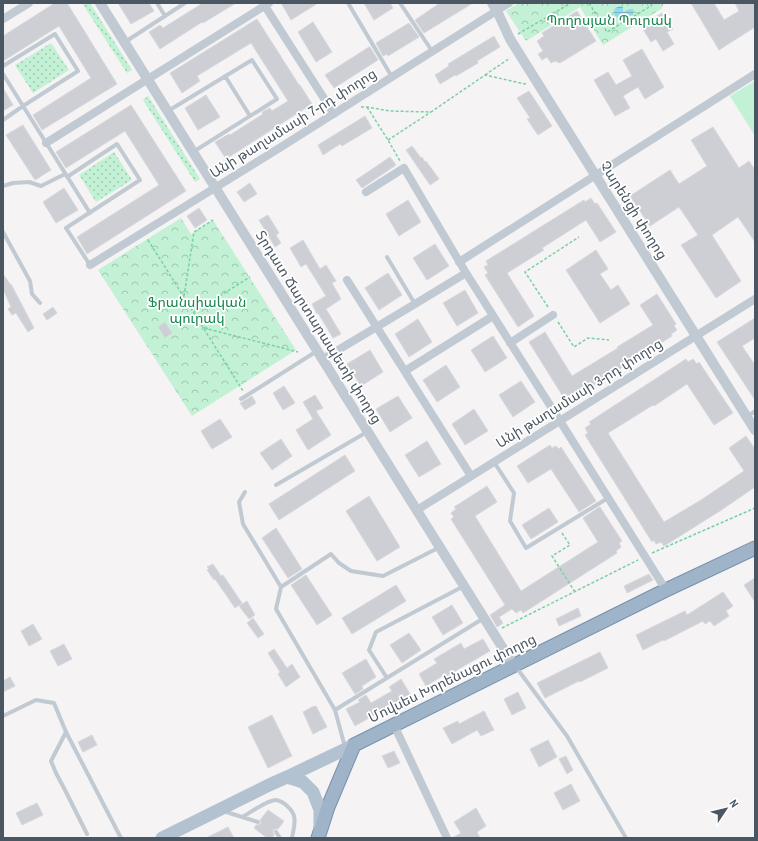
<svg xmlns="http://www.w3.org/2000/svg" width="758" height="841" font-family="'Archivo Narrow','Noto Sans Armenian',sans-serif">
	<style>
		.grass { fill: url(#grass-dots) }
		.forest { fill: url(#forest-crowns) }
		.pitch { fill: #c3f1d5 }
		.water { fill: url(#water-rules) }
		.building { fill: #cdcfd5; stroke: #d7d9de }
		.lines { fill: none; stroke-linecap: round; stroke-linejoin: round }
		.trunk-casing { stroke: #7690ad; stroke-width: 15 }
		.path { stroke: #7ad0a6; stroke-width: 1.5; stroke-dasharray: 3 2; stroke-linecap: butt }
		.service { stroke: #c1cad2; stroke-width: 4 }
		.minor { stroke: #c1cad2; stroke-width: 8 }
		.tertiary { stroke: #c1cad2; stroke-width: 10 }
		.primary { stroke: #b3c2d1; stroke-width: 13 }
		.trunk { stroke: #9fb4c9; stroke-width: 13 }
		.labels { text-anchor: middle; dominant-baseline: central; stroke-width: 3.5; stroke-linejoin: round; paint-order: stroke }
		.park-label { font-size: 14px; fill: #17864f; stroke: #fff }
		.street-label { font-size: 14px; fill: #4a5661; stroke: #fff }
	</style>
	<defs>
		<pattern id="grass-dots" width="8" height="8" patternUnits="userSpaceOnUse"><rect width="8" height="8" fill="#c3f1d5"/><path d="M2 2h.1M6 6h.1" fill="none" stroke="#a0c6b0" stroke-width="1.8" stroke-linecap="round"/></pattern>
		<pattern id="forest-crowns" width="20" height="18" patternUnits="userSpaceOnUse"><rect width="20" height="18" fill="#c3f1d5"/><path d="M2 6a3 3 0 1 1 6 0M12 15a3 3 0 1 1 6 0" fill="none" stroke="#a0c6b0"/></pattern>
		<pattern id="water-rules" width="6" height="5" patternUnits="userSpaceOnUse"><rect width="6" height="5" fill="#90daee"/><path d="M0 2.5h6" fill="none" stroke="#78b4c4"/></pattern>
	</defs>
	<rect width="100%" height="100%" fill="#f5f3f3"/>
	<path class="grass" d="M 82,3 L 90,3 L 132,70 L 127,73 Z
		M 51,43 L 69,70 L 33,93 L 15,65 Z
		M 148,96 L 200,179 L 195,182 L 143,100 Z
		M 114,152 L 132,180 L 96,202 L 79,175 Z"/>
	<path class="forest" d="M 519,3 L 664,3 L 661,9 L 603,45 L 580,7 L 526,41 L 506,11 Z
		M 181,218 L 191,234 L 213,220 L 296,350 L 192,416 L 98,270 Z"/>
	<path class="pitch" d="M 755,81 L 755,136 L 730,96 Z"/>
	<path class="water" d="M 621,6 L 623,7 L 623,11 L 624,12 C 627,9 630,9 633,9 L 634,12 C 630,19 623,20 615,16 C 612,10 615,7 621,6 Z"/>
	<path class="building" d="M 55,3 L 67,3 L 117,84 L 42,130 L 33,115 L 91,78 L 59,26 L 3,61 L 3,36 Z
		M 118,3 L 149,3 L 154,11 L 131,24 Z
		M 203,3 L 236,3 L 203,23 L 202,22 L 160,49 L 149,32 L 160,25 L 163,28 Z
		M 281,3 L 318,3 L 291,20 Z
		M 364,3 L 390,3 L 393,8 L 374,20 Z
		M 440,3 L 473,3 L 424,33 L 415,20 Z
		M 691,3 L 714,3 L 724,20 L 739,11 L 735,3 L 755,3 L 755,27 L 719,50 Z
		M 577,11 L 596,41 L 560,63 L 555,61 L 551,63 L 547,57 L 542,60 L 538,54 L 543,51 L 537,41 L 544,36 L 542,33 Z
		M 662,13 L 673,29 L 667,32 L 674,44 L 663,51 L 656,39 L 651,42 L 641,26 Z
		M 257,19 L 299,85 L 300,85 L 312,104 L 226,159 L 215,142 L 229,134 L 230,135 L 263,114 L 262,112 L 270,108 L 272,111 L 288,101 L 251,43 L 197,76 L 200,81 L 182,93 L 170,73 Z
		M 313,22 L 332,52 L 316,62 L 298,32 Z
		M 409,23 L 419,37 L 388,56 L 387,54 L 383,56 L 376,43 Z
		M 494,36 L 500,47 L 477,61 L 478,63 L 456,76 L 455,75 L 440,84 L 435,75 L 449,66 L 448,64 Z
		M 369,47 L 370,47 L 378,60 L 334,88 L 325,75 Z
		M 642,49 L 664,87 L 645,99 L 638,87 L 623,96 L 630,108 L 615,116 L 594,80 L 608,72 L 616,85 L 632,76 L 623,60 Z
		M 3,88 L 13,105 L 3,111 Z
		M 529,91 L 552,126 L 538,135 L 527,119 L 530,118 L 517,98 Z
		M 206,95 L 220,117 L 198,130 L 185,108 Z
		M 131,105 L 186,191 L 87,254 L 77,237 L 159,185 L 125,131 L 66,168 L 56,152 Z
		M 365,116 L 372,128 L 342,146 L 340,144 L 323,155 L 318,145 Z
		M 23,125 L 51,170 L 35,180 L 6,135 Z
		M 713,127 L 739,168 L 749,161 L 755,170 L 755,242 L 738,217 L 712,235 L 741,281 L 716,298 L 681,245 L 698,235 L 679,207 L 650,226 L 630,196 L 670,170 L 679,184 L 707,166 L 691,140 Z
		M 412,146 L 421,158 L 422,157 L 425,162 L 426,161 L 439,179 L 430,185 L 406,150 Z
		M 390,157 L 396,165 L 362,188 L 356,180 Z
		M 250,183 L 257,194 L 244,202 L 237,192 Z
		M 64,188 L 78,210 L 56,223 L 43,202 Z
		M 591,198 L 595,204 L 597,203 L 616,232 L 600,242 L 586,220 L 542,248 L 544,250 L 507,273 L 534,316 L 518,327 L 485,275 L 488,273 L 484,267 L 488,265 L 486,261 L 584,200 L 585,202 Z
		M 408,200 L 421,222 L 399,236 L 386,214 Z
		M 199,208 L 207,220 L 195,228 L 187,216 Z
		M 268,215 L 279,233 L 276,235 L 281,243 L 275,247 L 259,220 Z
		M 303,240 L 320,269 L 326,265 L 336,281 L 332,283 L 341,299 L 326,309 L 341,334 L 333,338 L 318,313 L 317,314 L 312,304 L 326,296 L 306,264 L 301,267 L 290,248 Z
		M 435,244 L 449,266 L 427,280 L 413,258 Z
		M 596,250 L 608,269 L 600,274 L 611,290 L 618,285 L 630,304 L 600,323 L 566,270 Z
		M 388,273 L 402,295 L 379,310 L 365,288 Z
		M 3,274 L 10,284 L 11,284 L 34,328 L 28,332 L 16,313 L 12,315 L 8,309 L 11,307 L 3,289 Z
		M 465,290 L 478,313 L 457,326 L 443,303 Z
		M 657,294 L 676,324 L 674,326 L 677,330 L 671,334 L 672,336 L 575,397 L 573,394 L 568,397 L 565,393 L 562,395 L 529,342 L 545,332 L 572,376 L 618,348 L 617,347 L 653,325 L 640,305 Z
		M 53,307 L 57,313 L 47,320 L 43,314 Z
		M 755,318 L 755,338 L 742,346 L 755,365 L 755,400 L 717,342 Z
		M 418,319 L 432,342 L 409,357 L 395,334 Z
		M 165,322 L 172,333 L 165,338 L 158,327 Z
		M 493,336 L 507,358 L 485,372 L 471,350 Z
		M 370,350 L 383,372 L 361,386 L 347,364 Z
		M 686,359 L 688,362 L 693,359 L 697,364 L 699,362 L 733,413 L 714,425 L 687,384 L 654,406 L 653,405 L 608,433 L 664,522 L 701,500 L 744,471 L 729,448 L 746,436 L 755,449 L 755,487 L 720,511 L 664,546 L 661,542 L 656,544 L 654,540 L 652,542 L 585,435 L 588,433 L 585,428 L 591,424 L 589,422 Z
		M 446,365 L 460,387 L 437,402 L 423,380 Z
		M 521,381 L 535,402 L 513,417 L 499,395 Z
		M 284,386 L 295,403 L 283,410 L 273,393 Z
		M 315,395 L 323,408 L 316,411 L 331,435 L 308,450 L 296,430 L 313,419 L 303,402 Z
		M 252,396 L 256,403 L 245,410 L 240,403 Z
		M 398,396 L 412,418 L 390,432 L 376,409 Z
		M 474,409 L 488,431 L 465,445 L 452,424 Z
		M 220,419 L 232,437 L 212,449 L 201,431 Z
		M 281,439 L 292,456 L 272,470 L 260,453 Z
		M 427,441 L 441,464 L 419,477 L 405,455 Z
		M 550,445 L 552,448 L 556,446 L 559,449 L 561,447 L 596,501 L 579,512 L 551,469 L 528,483 L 517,466 Z
		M 345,455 L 355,471 L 279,520 L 269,504 Z
		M 487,486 L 497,502 L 475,516 L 521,591 L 598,542 L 583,518 L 599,507 L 600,507 L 622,541 L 619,543 L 621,547 L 616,551 L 617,553 L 523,613 L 521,610 L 516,613 L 512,609 L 499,617 L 503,623 L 497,627 L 490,615 L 505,605 L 451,519 L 454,517 L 451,513 L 456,509 L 454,507 Z
		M 369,496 L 400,547 L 377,561 L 346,511 Z
		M 549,508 L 558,522 L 531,539 L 522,525 Z
		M 276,528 L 302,569 L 288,578 L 262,538 Z
		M 213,564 L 221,576 L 223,575 L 242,603 L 235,608 L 215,579 L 214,580 L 207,570 L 209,569 L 207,567 Z
		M 649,574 L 653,580 L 627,593 L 624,586 Z
		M 306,575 L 332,615 L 317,625 L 291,585 Z
		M 755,578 L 755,602 L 744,585 Z
		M 396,585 L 406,601 L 352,634 L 342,618 Z
		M 723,592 L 733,606 L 726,611 L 729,616 L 714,626 L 710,621 L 705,624 L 703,621 L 664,641 L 663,640 L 643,650 L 636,635 L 685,611 L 687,615 Z
		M 247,601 L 255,615 L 249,619 L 239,606 Z
		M 452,605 L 463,623 L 443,635 L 432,617 Z
		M 578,608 L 581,616 L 559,626 L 556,619 Z
		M 253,618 L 264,634 L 258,638 L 247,623 Z
		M 33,624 L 42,639 L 29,646 L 21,631 Z
		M 409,633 L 421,650 L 402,663 L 390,645 Z
		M 483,639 L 490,651 L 445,677 L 444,675 L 426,686 L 419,674 L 437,663 L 434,659 L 461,643 L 464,649 Z
		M 64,644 L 72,659 L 58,666 L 50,651 Z
		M 274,649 L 287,668 L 292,664 L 300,677 L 286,687 L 278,674 L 280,672 L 268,653 Z
		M 600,652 L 608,668 L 580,682 L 579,681 L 545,698 L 537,683 Z
		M 366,659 L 376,677 L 362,686 L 363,689 L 355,694 L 342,673 Z
		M 10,677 L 15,686 L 3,692 L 3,681 Z
		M 401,679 L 410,694 L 355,726 L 346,709 L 360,702 L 358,700 L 366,695 L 371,703 L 392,691 L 389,687 Z
		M 518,692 L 526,708 L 512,715 L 504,699 Z
		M 316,706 L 327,727 L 313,734 L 303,712 L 312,707 Z
		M 484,711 L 494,730 L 481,736 L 477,730 L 452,744 L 443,728 L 458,721 L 459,724 Z
		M 272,715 L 292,756 L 268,768 L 248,727 Z
		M 92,735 L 97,745 L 83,752 L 78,742 Z
		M 548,740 L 557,757 L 539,767 L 530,749 Z
		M 394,751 L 400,763 L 388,768 L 382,756 Z
		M 566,756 L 573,770 L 567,774 L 559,759 Z
		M 571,784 L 580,801 L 563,810 L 554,793 Z
		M 37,803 L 43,815 L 22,825 L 16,813 Z
		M 476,808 L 486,826 L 477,832 L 480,838 L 452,838 L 461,833 L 454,822 Z
		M 268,810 L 284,821 L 278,829 L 275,829 L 273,830 L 273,833 L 274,835 L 272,838 L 267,838 L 254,828 L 256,825 L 261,824 L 261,822 L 260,820 Z
		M 228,827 L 234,838 L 206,838 Z"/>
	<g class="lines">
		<defs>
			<path id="trunk" d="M 318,838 L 328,807 L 354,745 L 666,590 L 755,548"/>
		</defs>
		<use href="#trunk" class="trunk-casing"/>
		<path class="path" d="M 589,3 L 607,32 L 651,6 L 652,3
			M 518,34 L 571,3
			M 485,75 L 510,58
			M 361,107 L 367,107 L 390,111 L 431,112 L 485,75 L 525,84 L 526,83
			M 367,107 L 388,140 L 400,161
			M 388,140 L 431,112
			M 148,240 L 243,391
			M 184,296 L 194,232 L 213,220
			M 548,307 L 525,272 L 579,237
			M 194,312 L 250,277
			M 558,322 L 574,347 L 588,338 L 609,340
			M 204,328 L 298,352
			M 562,533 L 570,545 L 552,556 L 575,592
			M 652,553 L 755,508
			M 502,628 L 638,560"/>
		<path class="service" d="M 157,3 L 165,16
			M 348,3 L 392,77
			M 400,3 L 432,51
			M 125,42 L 185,3
			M 3,66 L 55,34 L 78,71 L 23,106 L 3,120
			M 3,74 L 90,213
			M 225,76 L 250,116
			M 168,111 L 252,60 L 277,99 L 193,152
			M 67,177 L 117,144 L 140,180 L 66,228 L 90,265
			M 3,186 L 13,183 L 29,182 L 41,186 L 65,174
			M 3,232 L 30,281 L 32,294 L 40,303
			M 387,257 L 415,304
			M 241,399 L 317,351
			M 747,417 L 755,411
			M 494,462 L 514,493 L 510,521 L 526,548 L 608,498
			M 276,485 L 367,432
			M 245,492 L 239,502 L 243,524 L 281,587 L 276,609 L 335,710 L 345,747
			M 281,587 L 331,554 L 339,563 L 351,571 L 383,576 L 440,547
			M 516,667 L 567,736 L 626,838
			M 387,678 L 369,650 L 376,632 L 464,586
			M 335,710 L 484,618
			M 3,716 L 36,700 L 54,703 L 66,732 L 121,838
			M 66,732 L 51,761 L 56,773 L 65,790 L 87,834
			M 223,811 L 258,822
			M 242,817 C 250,813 267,800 276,800 C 283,801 292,809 294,816 C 296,823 293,831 292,838
			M 276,832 L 280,838"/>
		<path class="minor" d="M 263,3 L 334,114
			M 3,19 L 29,3
			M 46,143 L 269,3
			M 366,192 L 404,168 L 466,273 L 560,421 L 666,590
			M 459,262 L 755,74
			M 90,265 L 281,147 L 509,3
			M 347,280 L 471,476
			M 510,343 L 553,315
			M 323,359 L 415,304 L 466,273
			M 405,371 L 493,316
			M 417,510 L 755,299
			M 394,725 L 447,838"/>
		<path class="tertiary" d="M 100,3 L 514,666
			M 492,3 L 497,11 L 510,39 L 755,430"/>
		<path class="primary" d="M 287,777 L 303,782 L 313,792 L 320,810 L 320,830
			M 162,838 L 269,785 L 287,777 L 354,745"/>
		<use href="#trunk" class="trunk"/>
	</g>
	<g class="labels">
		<g class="park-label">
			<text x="609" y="20">Պողոսյան Պուրակ</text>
			<text x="197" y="302">Ֆրանսիական<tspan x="197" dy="16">պուրակ</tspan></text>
		</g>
		<g class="street-label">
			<text transform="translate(293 123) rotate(-32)">Անի թաղամասի 7-րդ փողոց</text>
			<text transform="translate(634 210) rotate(58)">Չարենցի փողոց</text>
			<text transform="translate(319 327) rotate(58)">Տրդատ Ճարտարապետի փողոց</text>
			<text transform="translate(579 393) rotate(-32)">Անի թաղամասի 3-րդ փողոց</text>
			<text transform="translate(452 678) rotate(-26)">Մովսես Խորենացու փողոց</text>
		</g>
	</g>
	<rect width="758" height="841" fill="none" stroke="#4a5661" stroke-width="8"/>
	<g transform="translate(726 809) rotate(55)" stroke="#ffffff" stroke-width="3" paint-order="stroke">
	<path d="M0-3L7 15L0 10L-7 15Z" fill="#4a5661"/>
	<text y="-6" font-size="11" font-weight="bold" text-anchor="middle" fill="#4a5661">N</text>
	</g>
</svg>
